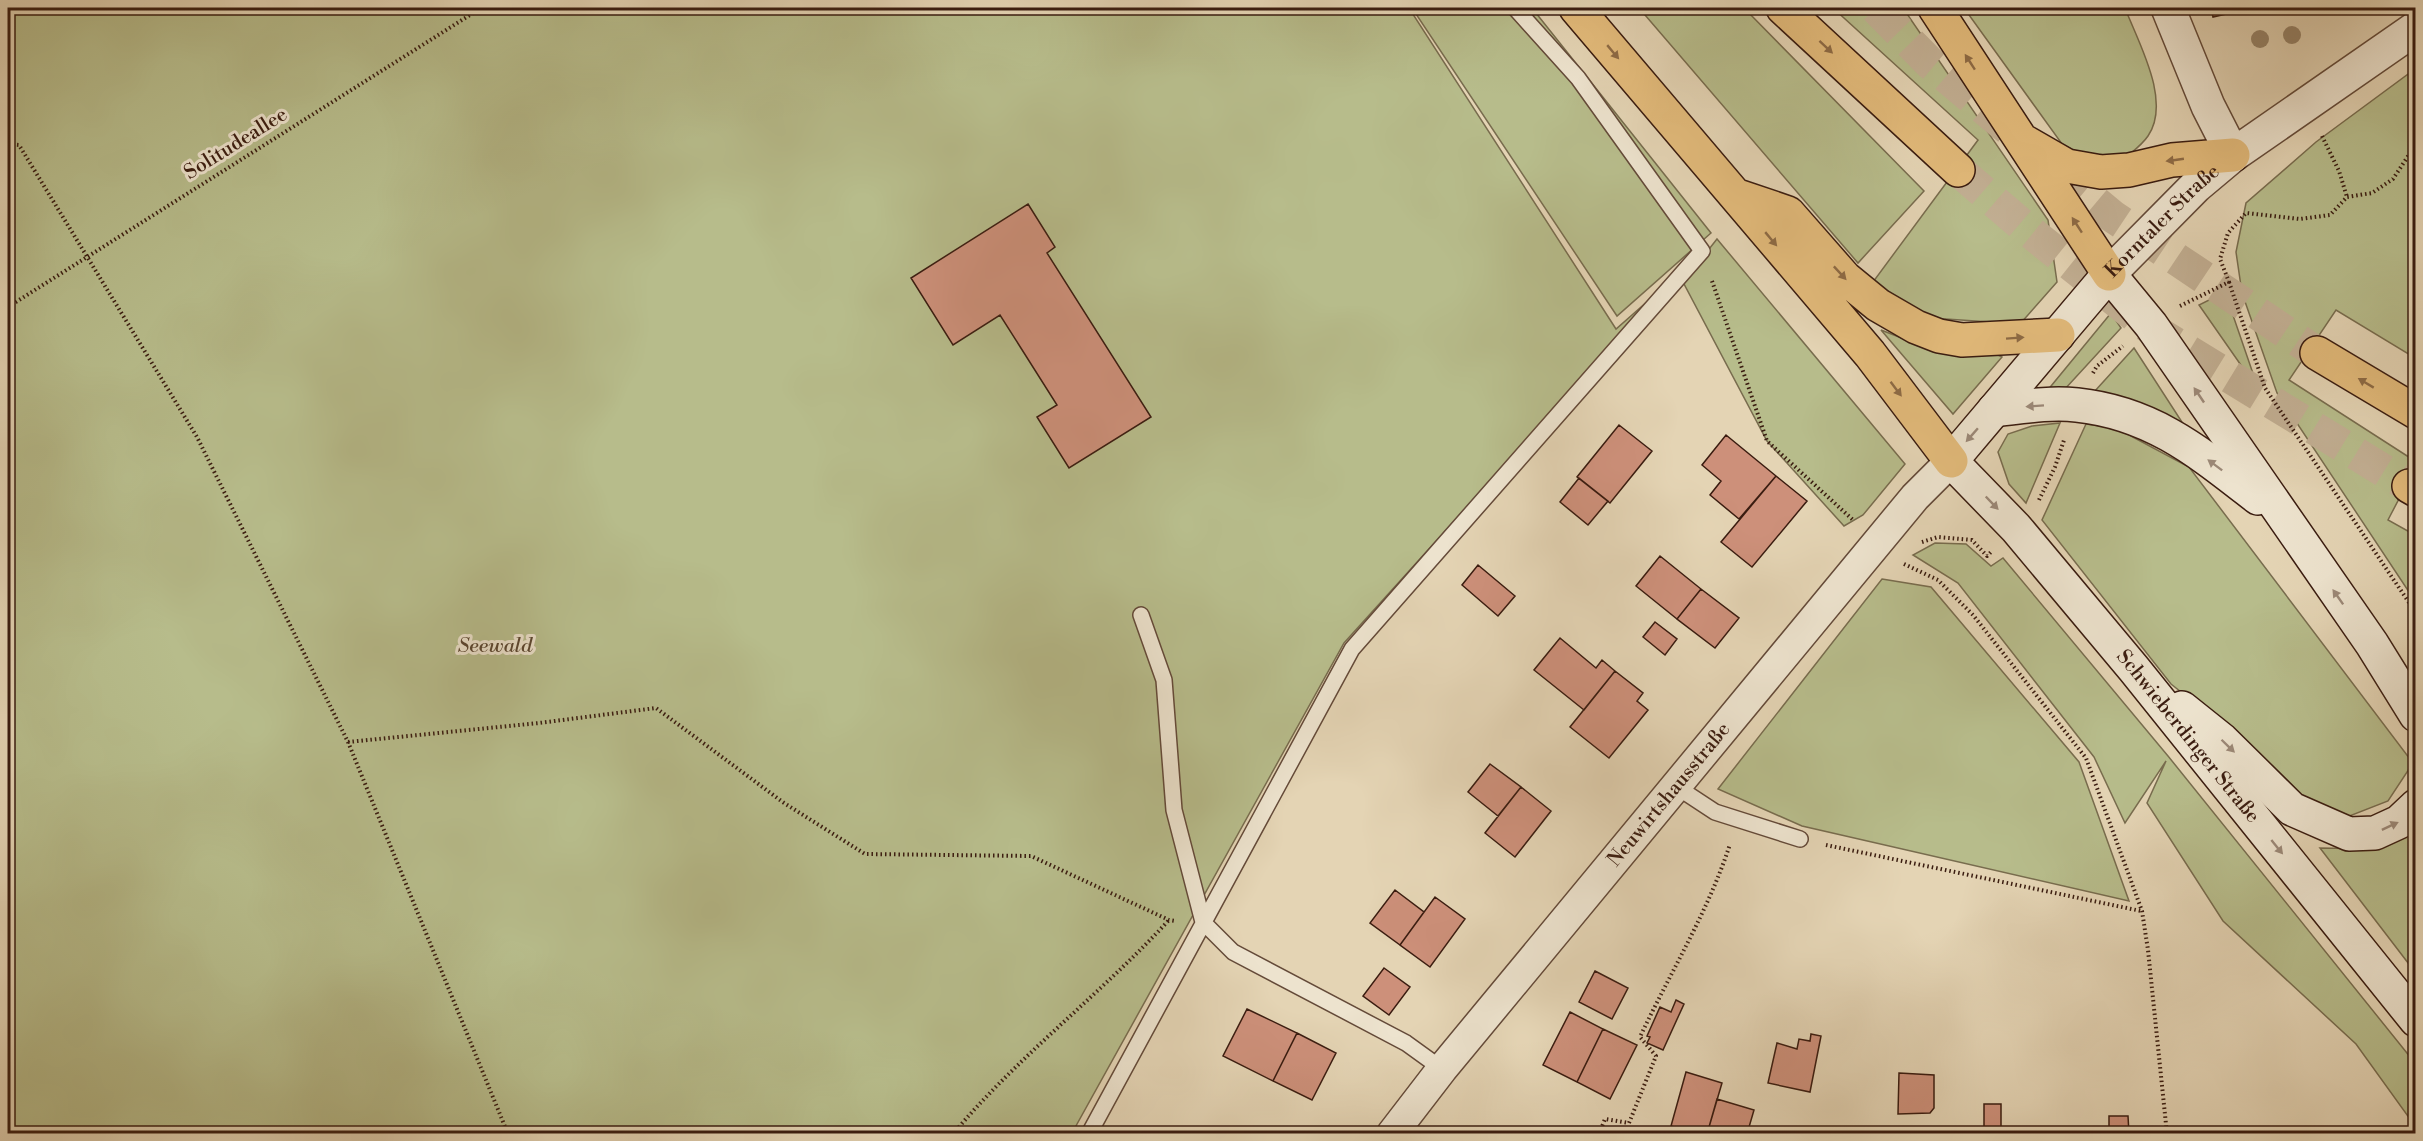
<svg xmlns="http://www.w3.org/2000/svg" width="2423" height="1141" font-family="'Libre Bodoni',serif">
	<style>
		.green { fill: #b7bc8b; stroke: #786c4e; stroke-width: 1.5 }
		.building { fill: #cd907a; stroke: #3a1c10; stroke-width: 1.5 }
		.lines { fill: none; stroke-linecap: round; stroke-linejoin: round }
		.trunk-tunnel { stroke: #c2af93; stroke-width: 33; stroke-dasharray: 33 16; stroke-linecap: butt }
		.service-casing { stroke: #644a39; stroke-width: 18 }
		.minor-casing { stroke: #644a39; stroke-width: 33 }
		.tertiary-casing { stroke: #644a39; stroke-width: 36 }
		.secondary-casing { stroke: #3a1c10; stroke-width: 36 }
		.trunk-casing { stroke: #3a1c10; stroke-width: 36 }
		.path { stroke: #3a1c10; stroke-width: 4; stroke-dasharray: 1.5 3; stroke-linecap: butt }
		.service { stroke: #ede3ce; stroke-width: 15 }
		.minor { stroke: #ede3ce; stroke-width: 30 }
		.tertiary { stroke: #ede3ce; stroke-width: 33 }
		.secondary { stroke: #ede3ce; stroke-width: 33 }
		.trunk { stroke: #e2ba7a; stroke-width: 33 }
		.tree { fill: #98856b }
		.oneway { fill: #8e6b45 }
		.oneway2 { fill: #9c8978 }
		.labels { text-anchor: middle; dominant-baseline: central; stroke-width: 6; stroke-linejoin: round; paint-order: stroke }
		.street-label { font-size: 20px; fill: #3a1c10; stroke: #ede3ce }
		.park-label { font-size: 20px; font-style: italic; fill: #59442f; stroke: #ede3ce }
	</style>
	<rect width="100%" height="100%" fill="#e4d4b4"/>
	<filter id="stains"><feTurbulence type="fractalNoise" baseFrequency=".00333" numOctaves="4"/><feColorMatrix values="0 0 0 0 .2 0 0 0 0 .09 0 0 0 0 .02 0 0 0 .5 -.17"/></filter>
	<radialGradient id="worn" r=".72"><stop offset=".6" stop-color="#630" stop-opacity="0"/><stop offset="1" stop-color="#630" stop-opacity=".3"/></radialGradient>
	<path class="green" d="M 8,8 L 1409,8 L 1616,329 L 1674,278 L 1344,643 L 1072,1133 L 8,1133 Z
		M 1412,8 L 1532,8 L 1711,233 L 1617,316 Z
		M 1639,8 L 1744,8 L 1924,191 L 1858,263 Z
		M 1833,8 L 1903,8 L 2048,220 L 2057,282 L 2020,324 L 1931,318 L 1873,282 L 1978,140 Z
		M 1964,8 L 2125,8 C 2138,42 2172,101 2148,136 C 2142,145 2132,152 2124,159 L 2092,160 L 2062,144 Z
		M 2415,69 L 2415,358 L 2336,310 L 2289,380 L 2415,461 L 2415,468 L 2388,520 L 2415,535 L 2415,601 L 2277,393 L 2242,293 L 2236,252 L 2246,203 L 2316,142 Z
		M 1717,239 L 1905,464 L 1863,515 L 1844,526 L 1767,441 L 1683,282 Z
		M 2225,292 L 2259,391 L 2199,305 Z
		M 2111,313 L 2121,328 L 2064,390 L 2047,391 Z
		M 1881,330 L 1940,353 L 1998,355 L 2002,357 L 1953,414 Z
		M 2134,348 L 2191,436 L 2094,392 Z
		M 2060,423 L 2026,503 L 2009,484 L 1998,452 L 2008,434 L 2032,426 Z
		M 2086,424 L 2116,428 L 2189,467 L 2413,763 L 2388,801 L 2347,817 L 2301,800 L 2245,743 L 2171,684 L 2042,520 Z
		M 1935,543 L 1966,544 L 1991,566 L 2003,558 L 2168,756 L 2415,1063 L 2415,1126 L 2356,1044 L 2223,921 L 2147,803 L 2166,761 L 2125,823 L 2094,757 L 1958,583 L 1913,555 Z
		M 1882,579 L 1931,587 L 2079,762 L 2129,901 L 1802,826 L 1718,789 Z
		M 2415,829 L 2415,972 L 2320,848 L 2379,849 Z"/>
	<path class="building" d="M 2211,8 L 2252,8 L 2213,17 Z
		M 1028,204 L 1055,247 L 1047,253 L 1151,417 L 1069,468 L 1037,417 L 1057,405 L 1000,315 L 953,345 L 911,278 Z
		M 1619,425 L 1652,451 L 1610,503 L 1577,477 Z
		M 1726,435 L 1776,476 L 1739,519 L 1710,495 L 1721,481 L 1702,465 Z
		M 1776,476 L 1807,501 L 1752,567 L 1721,542 Z
		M 1579,478 L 1608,501 L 1588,525 L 1560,502 Z
		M 1660,556 L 1701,589 L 1677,619 L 1636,586 Z
		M 1478,565 L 1515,596 L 1498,616 L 1462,585 Z
		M 1701,589 L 1739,618 L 1715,648 L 1677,619 Z
		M 1655,622 L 1677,639 L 1665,655 L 1643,637 Z
		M 1560,638 L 1596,668 L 1602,660 L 1615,671 L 1584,710 L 1534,670 Z
		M 1615,671 L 1643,693 L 1637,701 L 1648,710 L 1609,758 L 1570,727 Z
		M 1490,764 L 1521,787 L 1498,816 L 1468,792 Z
		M 1521,787 L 1551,811 L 1515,857 L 1485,833 Z
		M 1395,890 L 1424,912 L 1400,945 L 1370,923 Z
		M 1435,897 L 1465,919 L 1430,967 L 1400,945 Z
		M 1384,968 L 1410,987 L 1389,1015 L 1363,996 Z
		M 1595,971 L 1628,988 L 1612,1019 L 1579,1002 Z
		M 1676,1000 L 1684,1004 L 1663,1050 L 1647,1043 L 1650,1037 L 1647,1036 L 1660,1007 L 1671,1012 Z
		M 1247,1009 L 1297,1033 L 1273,1081 L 1223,1056 Z
		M 1570,1012 L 1603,1029 L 1577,1082 L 1543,1065 Z
		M 1603,1029 L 1637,1045 L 1610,1099 L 1577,1082 Z
		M 1297,1033 L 1336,1053 L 1312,1100 L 1273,1081 Z
		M 1811,1034 L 1821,1036 L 1810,1092 L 1768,1083 L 1777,1043 L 1797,1049 L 1799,1039 L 1810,1041 Z
		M 1686,1072 L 1722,1083 L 1707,1134 L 1696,1134 L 1671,1126 Z
		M 1899,1073 L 1934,1075 L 1934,1108 L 1930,1113 L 1898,1114 Z
		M 1717,1099 L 1754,1110 L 1747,1134 L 1707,1134 Z
		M 1984,1104 L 2001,1104 L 2001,1130 L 1984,1130 Z
		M 2109,1116 L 2128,1116 L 2129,1134 L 2109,1134 Z"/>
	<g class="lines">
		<path class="trunk-tunnel" d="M 1876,8 L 1930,63 L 2112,216 L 2317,353
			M 1958,170 L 2023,226 L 2150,328 L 2409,486"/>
		<defs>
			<path id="service" d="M 1141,615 L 1164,680 L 1174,810 L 1203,922 L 1233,952 L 1406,1043 L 1442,1069
				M 1677,787 L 1715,812 L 1800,839
				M 1089,1134 L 1352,649 L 1702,251 L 1578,78 L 1515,8"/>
			<g id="minor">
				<path id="s1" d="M 1392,1134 L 1442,1069 L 1915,497 L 1951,461"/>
			</g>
			<g id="tertiary">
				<path d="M 2168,8 L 2208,106 L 2233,155"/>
				<path id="s2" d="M 2109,274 L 2196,186 L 2233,155 L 2416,28"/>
			</g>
			<g id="secondary">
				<path d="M 1994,410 C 2021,407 2049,402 2077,405 C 2153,413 2200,453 2258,498"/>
				<path d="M 2182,708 L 2222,740 L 2292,809 L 2349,834 L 2375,833 L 2399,822 L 2416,806"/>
				<path id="s3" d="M 2416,715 L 2372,644 L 2151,325 L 2109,274 L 1951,461 L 2016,528 L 2134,669 L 2416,1020"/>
			</g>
			<path id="trunk" d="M 1576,8 L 1870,354 L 1951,461
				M 1783,8 L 1958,170
				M 1935,8 L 2109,274
				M 2027,143 L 2067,166 L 2101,172 L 2129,170 L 2172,160 L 2233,155
				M 1735,195 L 1788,213 L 1845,278 L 1878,305 L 1916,327 L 1939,336 L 1962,340 L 2058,335
				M 2317,353 L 2416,412
				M 2409,486 L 2416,490"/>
		</defs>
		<use href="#service" class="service-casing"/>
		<use href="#minor" class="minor-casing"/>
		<use href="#tertiary" class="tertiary-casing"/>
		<use href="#secondary" class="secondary-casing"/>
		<use href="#trunk" class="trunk-casing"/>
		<path class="path" d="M 2322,136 L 2339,171 L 2347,197
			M 8,144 L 19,145 L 197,437 L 348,742 L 508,1134
			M 1712,281 L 1767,441 L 1853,520
			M 2229,282 L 2265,388 L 2416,613
			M 2180,306 L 2229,282 L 2220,259 L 2228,233 L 2246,213 L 2300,219 L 2330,215 L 2347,197 L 2372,193 L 2393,179 L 2416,144
			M 8,307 L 481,8
			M 2093,373 L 2097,366 L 2123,346
			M 2039,500 L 2055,467 L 2064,440
			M 1922,542 L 1938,537 L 1972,540 L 1987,556 L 1992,551
			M 1904,564 L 1938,580 L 1973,615 L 2086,758 L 2142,911 L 2148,950 L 2167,1134
			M 348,742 L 539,723 L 656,708 L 784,803 L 865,854 L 1031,856 L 1169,920 L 1175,921
			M 1826,845 L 2141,911
			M 953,1134 C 1018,1056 1100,995 1169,920
			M 1599,1134 L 1605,1119 L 1629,1123 L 1656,1056 L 1640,1037 C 1670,973 1709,910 1730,844"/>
		<use href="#service" class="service"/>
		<use href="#minor" class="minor"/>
		<use href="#tertiary" class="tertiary"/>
		<use href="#secondary" class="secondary"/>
		<use href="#trunk" class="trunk"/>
	</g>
	<g class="tree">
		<circle cx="2292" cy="35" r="9"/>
		<circle cx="2260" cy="39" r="9"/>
	</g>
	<defs><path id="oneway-solid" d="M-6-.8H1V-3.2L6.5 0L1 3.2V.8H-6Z" transform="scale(1.5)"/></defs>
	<g class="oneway">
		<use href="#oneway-solid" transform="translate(1826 47) rotate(43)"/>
		<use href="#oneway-solid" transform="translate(1613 52) rotate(50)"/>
		<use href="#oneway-solid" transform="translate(1970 62) rotate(-123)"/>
		<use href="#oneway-solid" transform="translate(2175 160) rotate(172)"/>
		<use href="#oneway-solid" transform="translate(2077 225) rotate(-123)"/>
		<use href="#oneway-solid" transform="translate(1771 239) rotate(50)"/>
		<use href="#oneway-solid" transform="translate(1840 273) rotate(47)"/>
		<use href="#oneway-solid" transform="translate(2015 338) rotate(-4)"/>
		<use href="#oneway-solid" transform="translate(2366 383) rotate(-149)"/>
		<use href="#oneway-solid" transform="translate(1896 389) rotate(53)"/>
	</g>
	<g class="oneway2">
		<use href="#oneway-solid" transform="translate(2199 395) rotate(-124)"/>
		<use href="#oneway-solid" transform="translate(2035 406) rotate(176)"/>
		<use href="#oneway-solid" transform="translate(1972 435) rotate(131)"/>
		<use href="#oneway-solid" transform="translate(2215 465) rotate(-143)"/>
		<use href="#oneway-solid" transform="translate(1992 503) rotate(46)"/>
		<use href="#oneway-solid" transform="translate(2338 597) rotate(-125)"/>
		<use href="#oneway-solid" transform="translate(2228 746) rotate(44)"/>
		<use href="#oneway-solid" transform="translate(2390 826) rotate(-25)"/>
		<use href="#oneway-solid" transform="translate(2277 847) rotate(51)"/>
	</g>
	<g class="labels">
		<g class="street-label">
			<text transform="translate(236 144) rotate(-32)">Solitudeallee</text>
			<text stroke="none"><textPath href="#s2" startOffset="75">Korntaler Straße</textPath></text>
			<text stroke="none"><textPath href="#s3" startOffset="1146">Schwieberdinger Straße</textPath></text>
			<text stroke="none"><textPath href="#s1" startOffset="438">Neuwirtshausstraße</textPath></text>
		</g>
		<g class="park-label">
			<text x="495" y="646">Seewald</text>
		</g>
	</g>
	<rect width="2423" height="1141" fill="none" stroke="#e4d4b4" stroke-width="30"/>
	<rect x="9" y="9" width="2405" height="1123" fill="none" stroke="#3a1c10" stroke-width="3"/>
	<rect x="15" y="15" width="2393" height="1111" fill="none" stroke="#3a1c10" stroke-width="1.5"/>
	<rect width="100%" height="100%" filter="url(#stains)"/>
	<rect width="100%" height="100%" fill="url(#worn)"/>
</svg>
